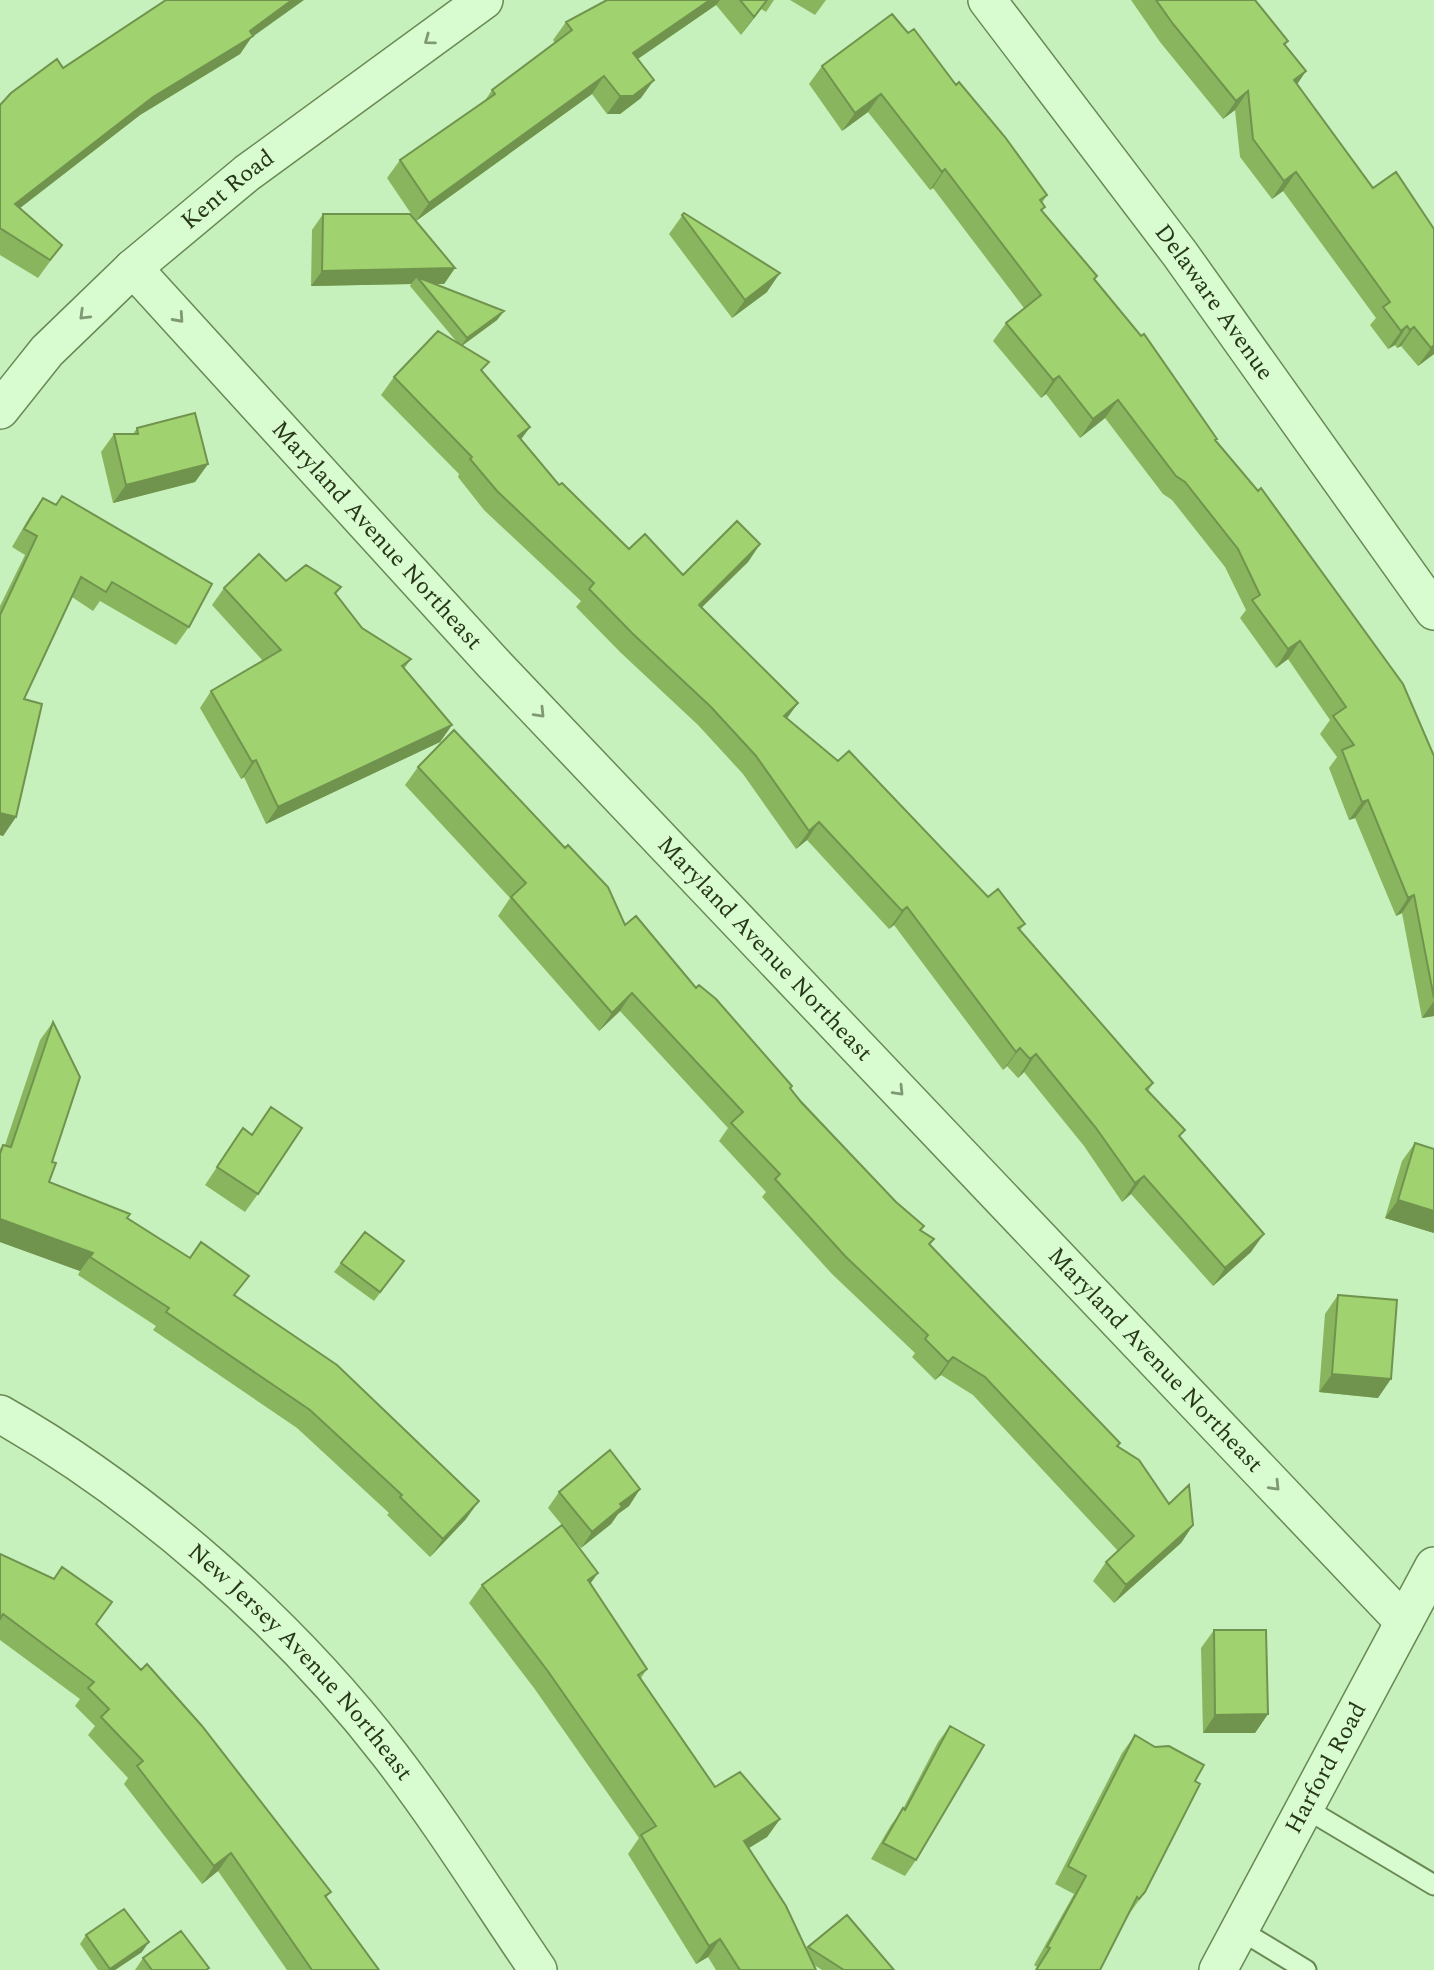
<svg xmlns="http://www.w3.org/2000/svg" width="1434" height="1970" font-family="Spectral,serif">
	<style>
		.lines { fill: none; stroke-linecap: round; stroke-linejoin: round }
		.service-casing { stroke: #698954; stroke-width: 23 }
		.minor-casing { stroke: #698954; stroke-width: 40 }
		.service { stroke: #d9fbd0; stroke-width: 19 }
		.minor { stroke: #d9fbd0; stroke-width: 37 }
		.wall { fill: #8ab55f }
		.shaded-wall { fill: #70934e }
		.building { fill: #a0d26f; stroke: #70934e; stroke-width: 2 }
		.oneway { stroke: #809975 }
		.labels { text-anchor: middle; dominant-baseline: central; stroke-width: 6; stroke-linejoin: round; paint-order: stroke }
		.street-label { font-size: 24px; fill: #27371a; stroke: #d5f8cc }
	</style>
	<rect width="100%" height="100%" fill="#c7f1bc"/>
	<g class="lines">
		<defs>
			<path id="service" d="M 1305,1808 L 1434,1885
				M 1240,1930 L 1306,1970"/>
			<g id="minor">
				<path id="s1" d="M 987,0 L 1180,254 L 1434,611"/>
				<path id="s2" d="M 133,268 L 493,663 L 1404,1622"/>
				<path id="s3" d="M 0,410 L 47,351 L 133,268 L 247,173 L 484,0"/>
				<path id="s4" d="M 0,1414 C 145,1496 289,1624 390,1755 C 443,1824 489,1898 538,1970"/>
				<path id="s5" d="M 1218,1970 L 1434,1566"/>
			</g>
		</defs>
		<use href="#service" class="service-casing"/>
		<use href="#minor" class="minor-casing"/>
		<use href="#service" class="service"/>
		<use href="#minor" class="minor"/>
	</g>
	<path class="wall" d="M 607,0 L 774,0 L 766,12 L 761,9 L 741,35 L 716,5 L 638,59 L 641,98 L 620,114 L 607,114 L 592,94 L 416,221 L 387,178 L 400,160 L 484,102 L 492,90 L 555,43 L 553,40 L 566,22 Z
		M 790,0 L 826,0 L 815,15 Z
		M 1131,0 L 1255,0 L 1288,41 L 1285,46 L 1306,71 L 1297,84 L 1373,188 L 1434,229 L 1434,354 L 1418,366 L 1401,346 L 1397,348 L 1395,345 L 1388,349 L 1370,325 L 1376,318 L 1283,191 L 1272,199 L 1240,157 L 1235,110 L 1223,119 L 1160,42 Z
		M 908,33 L 956,85 L 1047,195 L 1042,203 L 1042,211 L 1095,280 L 1216,441 L 1434,756 L 1434,1016 L 1422,1018 L 1402,913 L 1396,916 L 1355,818 L 1349,820 L 1329,768 L 1337,757 L 1320,734 L 1330,720 L 1288,659 L 1276,668 L 1240,618 L 1246,610 L 1225,567 L 1172,500 L 1163,494 L 1105,418 L 1080,438 L 1046,394 L 1041,398 L 993,341 L 1006,323 L 1024,308 L 933,188 L 930,190 L 868,112 L 842,131 L 809,84 L 822,66 Z
		M 251,38 L 240,54 L 140,115 L 20,208 L 62,245 L 38,278 L 0,255 L 0,105 L 63,68 Z
		M 684,213 L 767,292 L 732,318 L 669,234 Z
		M 323,214 L 455,268 L 444,284 L 435,284 L 504,311 L 497,320 L 462,346 L 482,371 L 530,427 L 521,439 L 559,485 L 629,549 L 683,575 L 760,544 L 748,562 L 701,608 L 798,703 L 787,718 L 988,897 L 1025,924 L 1020,930 L 1153,1083 L 1148,1091 L 1180,1138 L 1251,1252 L 1213,1286 L 1131,1194 L 1122,1202 L 1084,1146 L 1024,1072 L 1018,1078 L 1007,1066 L 1003,1070 L 894,925 L 889,929 L 807,840 L 796,849 L 743,774 L 698,725 L 620,652 L 576,607 L 581,601 L 484,510 L 458,477 L 459,474 L 381,395 L 394,377 L 456,341 L 410,286 L 411,284 L 311,286 L 312,230 Z
		M 137,428 L 208,464 L 195,482 L 113,503 L 101,452 L 114,434 L 133,434 Z
		M 43,498 L 189,627 L 176,645 L 100,601 L 93,611 L 72,597 L 24,699 L 16,817 L 3,836 L 0,835 L 0,606 L 25,555 L 12,547 L 30,516 Z
		M 286,581 L 341,587 L 336,594 L 362,628 L 411,659 L 404,669 L 452,725 L 440,742 L 266,824 L 244,777 L 241,779 L 200,708 L 211,691 L 263,661 L 212,605 L 224,588 Z
		M 418,767 L 625,925 L 696,988 L 896,1202 L 924,1226 L 921,1230 L 934,1239 L 930,1245 L 1169,1504 L 1193,1525 L 1181,1543 L 1114,1603 L 1093,1581 L 1106,1562 L 1118,1551 L 973,1395 L 941,1375 L 935,1380 L 912,1357 L 915,1353 L 832,1274 L 762,1197 L 766,1192 L 719,1141 L 728,1128 L 620,1011 L 599,1031 L 498,916 L 510,898 L 405,785 Z
		M 53,1022 L 52,1162 L 49,1182 L 127,1218 L 235,1296 L 466,1519 L 430,1557 L 387,1515 L 389,1513 L 297,1428 L 153,1330 L 156,1326 L 78,1275 L 80,1271 L 0,1242 L 0,1149 L 3,1145 L 5,1145 L 40,1040 Z
		M 243,1128 L 258,1194 L 245,1212 L 205,1185 Z
		M 1415,1143 L 1434,1149 L 1434,1233 L 1385,1218 L 1402,1161 Z
		M 404,1261 L 374,1301 L 334,1272 L 341,1263 Z
		M 1338,1295 L 1378,1398 L 1319,1392 L 1325,1314 Z
		M 640,1489 L 629,1506 L 618,1514 L 611,1524 L 581,1548 L 569,1534 L 598,1573 L 590,1583 L 647,1669 L 641,1678 L 715,1787 L 780,1819 L 767,1837 L 749,1848 L 806,1949 L 808,1947 L 894,1970 L 822,1970 L 814,1965 L 816,1970 L 716,1970 L 708,1957 L 696,1964 L 628,1854 L 639,1838 L 534,1688 L 469,1603 L 482,1585 L 562,1525 L 548,1508 L 559,1492 Z
		M 0,1554 L 96,1624 L 331,1892 L 326,1898 L 379,1970 L 287,1970 L 218,1871 L 202,1884 L 124,1784 L 128,1778 L 88,1735 L 95,1726 L 75,1706 L 80,1699 L 0,1640 Z
		M 1214,1630 L 1268,1714 L 1255,1733 L 1203,1733 L 1201,1648 Z
		M 950,1726 L 916,1860 L 905,1876 L 871,1859 L 891,1825 L 903,1809 L 938,1742 Z
		M 1135,1735 L 1195,1781 L 1145,1892 L 1127,1917 L 1100,1970 L 1035,1970 L 1037,1967 L 1034,1965 L 1074,1894 L 1055,1884 L 1122,1753 Z
		M 86,1935 L 142,1952 L 115,1970 L 98,1970 L 80,1944 Z
		M 143,1958 L 209,1968 L 208,1970 L 135,1970 Z"/>
	<path class="shaded-wall" d="M 292,0 L 304,0 L 251,38 L 240,54 L 140,115 L 2,222 L 15,204 L 153,97 L 250,31 Z
		M 710,0 L 720,0 L 716,5 L 620,71 L 633,53 Z
		M 767,0 L 761,9 L 741,35 L 754,17 Z
		M 1306,71 L 1294,89 L 1294,80 Z
		M 604,76 L 592,94 L 416,221 L 429,203 Z
		M 654,80 L 641,98 L 620,114 L 607,114 L 620,96 Z
		M 1248,91 L 1235,110 L 1223,119 L 1236,101 Z
		M 881,94 L 868,112 L 842,131 L 855,113 Z
		M 945,169 L 933,188 L 930,190 L 942,172 Z
		M 1296,172 L 1283,191 L 1272,199 L 1284,181 Z
		M 455,268 L 444,284 L 423,284 L 417,277 L 411,284 L 311,286 L 322,271 Z
		M 780,273 L 767,292 L 732,318 L 745,300 Z
		M 504,311 L 497,320 L 460,347 L 467,338 Z
		M 1407,326 L 1395,345 L 1388,349 L 1401,331 Z
		M 1414,327 L 1401,346 L 1397,348 L 1410,330 Z
		M 1434,345 L 1434,354 L 1418,366 L 1431,348 Z
		M 1059,376 L 1046,394 L 1041,398 L 1053,380 Z
		M 1118,400 L 1105,418 L 1080,438 L 1093,419 Z
		M 530,427 L 517,445 L 518,436 Z
		M 208,464 L 195,482 L 113,503 L 126,485 Z
		M 760,544 L 748,562 L 686,623 L 699,605 Z
		M 1300,641 L 1288,659 L 1276,668 L 1288,649 Z
		M 798,703 L 785,721 L 784,716 Z
		M 452,725 L 440,742 L 266,824 L 278,807 Z
		M 256,760 L 244,777 L 241,779 L 252,762 Z
		M 1368,800 L 1355,818 L 1349,820 L 1362,802 Z
		M 0,813 L 16,817 L 3,836 L 0,835 Z
		M 819,822 L 807,840 L 796,849 L 809,831 Z
		M 1414,895 L 1402,913 L 1396,916 L 1408,898 Z
		M 907,907 L 894,925 L 889,929 L 902,911 Z
		M 632,993 L 620,1011 L 599,1031 L 612,1013 Z
		M 1434,1001 L 1434,1016 L 1422,1018 Z
		M 1020,1048 L 1007,1066 L 1003,1070 L 1016,1052 Z
		M 1036,1054 L 1024,1072 L 1018,1078 L 1030,1059 Z
		M 1144,1176 L 1131,1194 L 1122,1202 L 1135,1183 Z
		M 1398,1200 L 1434,1211 L 1434,1233 L 1385,1218 Z
		M 0,1219 L 93,1253 L 80,1271 L 0,1242 Z
		M 1264,1234 L 1251,1252 L 1213,1286 L 1225,1268 Z
		M 953,1357 L 941,1375 L 935,1380 L 948,1362 Z
		M 1332,1374 L 1391,1379 L 1378,1398 L 1319,1392 Z
		M 640,1489 L 629,1506 L 618,1514 L 611,1524 L 581,1548 L 592,1532 L 620,1504 Z
		M 479,1501 L 466,1519 L 430,1557 L 443,1539 Z
		M 1193,1525 L 1181,1543 L 1114,1603 L 1126,1585 Z
		M 598,1573 L 585,1591 L 588,1580 Z
		M 1268,1714 L 1255,1733 L 1203,1733 L 1215,1715 Z
		M 780,1819 L 767,1837 L 731,1859 L 744,1841 Z
		M 231,1853 L 218,1871 L 202,1884 L 214,1866 Z
		M 720,1939 L 708,1957 L 696,1964 L 709,1946 Z
		M 149,1942 L 142,1952 L 115,1970 L 109,1970 Z"/>
	<path class="building" d="M 166,0 L 292,0 L 250,31 L 253,36 L 153,97 L 15,204 L 62,245 L 50,260 L 0,228 L 0,105 L 11,93 L 57,59 L 63,68 Z
		M 607,0 L 710,0 L 633,53 L 654,80 L 633,96 L 620,96 L 604,76 L 429,203 L 400,160 L 495,94 L 492,90 L 572,30 L 566,22 Z
		M 740,0 L 767,0 L 754,17 Z
		M 1156,0 L 1255,0 L 1288,41 L 1284,44 L 1306,71 L 1294,80 L 1373,188 L 1396,172 L 1434,229 L 1434,345 L 1431,348 L 1414,327 L 1410,330 L 1407,326 L 1401,331 L 1383,307 L 1390,302 L 1296,172 L 1284,181 L 1253,139 L 1248,91 L 1236,101 L 1173,24 Z
		M 892,14 L 908,33 L 914,29 L 956,85 L 959,82 L 1005,137 L 1047,195 L 1040,200 L 1045,207 L 1041,210 L 1097,276 L 1094,279 L 1141,336 L 1144,334 L 1217,439 L 1215,440 L 1258,491 L 1261,488 L 1403,684 L 1434,756 L 1434,998 L 1414,895 L 1408,898 L 1368,800 L 1362,802 L 1342,750 L 1354,745 L 1333,716 L 1346,707 L 1300,641 L 1288,649 L 1252,600 L 1260,595 L 1238,549 L 1185,482 L 1176,476 L 1118,400 L 1093,419 L 1059,376 L 1053,380 L 1006,323 L 1041,295 L 945,169 L 942,172 L 881,94 L 855,113 L 822,66 Z
		M 684,213 L 780,273 L 745,300 L 682,215 Z
		M 323,214 L 410,214 L 455,268 L 322,271 Z
		M 417,277 L 504,311 L 467,338 Z
		M 438,331 L 489,362 L 481,370 L 530,427 L 518,436 L 559,485 L 562,483 L 629,549 L 645,534 L 683,575 L 737,521 L 760,544 L 699,605 L 798,703 L 784,716 L 838,761 L 849,751 L 988,897 L 998,889 L 1025,924 L 1018,928 L 1153,1083 L 1146,1089 L 1185,1130 L 1179,1136 L 1264,1234 L 1225,1268 L 1144,1176 L 1135,1183 L 1096,1128 L 1036,1054 L 1030,1059 L 1020,1048 L 1016,1052 L 907,907 L 902,911 L 819,822 L 809,831 L 756,756 L 711,707 L 633,634 L 589,589 L 594,583 L 497,491 L 470,459 L 472,457 L 394,377 Z
		M 195,413 L 208,464 L 126,485 L 114,434 L 138,434 L 137,428 Z
		M 62,496 L 212,584 L 189,627 L 112,582 L 106,592 L 81,577 L 24,699 L 42,704 L 16,817 L 0,813 L 0,615 L 37,536 L 24,529 L 43,498 L 56,505 Z
		M 259,554 L 286,581 L 306,565 L 341,587 L 335,593 L 362,628 L 411,659 L 402,666 L 452,725 L 278,807 L 256,760 L 252,762 L 211,691 L 281,650 L 224,588 Z
		M 454,730 L 565,848 L 568,845 L 608,887 L 625,925 L 636,916 L 696,988 L 699,985 L 716,999 L 792,1086 L 790,1088 L 801,1102 L 896,1202 L 924,1226 L 920,1230 L 934,1239 L 929,1244 L 1120,1443 L 1117,1446 L 1139,1460 L 1169,1504 L 1189,1485 L 1193,1525 L 1126,1585 L 1106,1562 L 1134,1536 L 985,1377 L 953,1357 L 948,1362 L 925,1339 L 928,1335 L 845,1256 L 775,1179 L 780,1174 L 731,1123 L 743,1112 L 632,993 L 612,1013 L 511,897 L 526,883 L 418,767 Z
		M 53,1022 L 80,1077 L 52,1162 L 56,1163 L 49,1182 L 130,1214 L 127,1218 L 190,1258 L 201,1242 L 249,1276 L 234,1295 L 337,1365 L 479,1501 L 443,1539 L 400,1497 L 402,1495 L 310,1410 L 166,1312 L 169,1308 L 90,1257 L 93,1253 L 0,1219 L 0,1154 L 3,1145 L 11,1147 Z
		M 271,1107 L 302,1128 L 258,1194 L 217,1167 L 243,1128 L 252,1135 Z
		M 1415,1143 L 1434,1149 L 1434,1211 L 1398,1200 Z
		M 365,1232 L 404,1261 L 380,1292 L 341,1263 Z
		M 1338,1295 L 1397,1300 L 1391,1379 L 1332,1374 Z
		M 610,1450 L 640,1489 L 620,1504 L 622,1507 L 592,1532 L 559,1492 Z
		M 562,1525 L 598,1573 L 588,1580 L 647,1669 L 638,1675 L 715,1787 L 740,1772 L 780,1819 L 744,1841 L 786,1906 L 816,1970 L 740,1970 L 720,1939 L 709,1946 L 641,1835 L 656,1826 L 547,1670 L 482,1585 Z
		M 0,1554 L 54,1579 L 62,1567 L 112,1602 L 96,1624 L 141,1670 L 147,1664 L 202,1726 L 331,1892 L 325,1896 L 379,1970 L 312,1970 L 231,1853 L 214,1866 L 137,1766 L 143,1761 L 101,1717 L 109,1709 L 88,1688 L 94,1682 L 3,1614 L 0,1619 Z
		M 1214,1630 L 1266,1630 L 1268,1714 L 1215,1715 Z
		M 950,1726 L 984,1745 L 916,1860 L 883,1843 L 903,1808 L 905,1810 Z
		M 1135,1735 L 1155,1747 L 1169,1746 L 1204,1765 L 1195,1781 L 1200,1784 L 1145,1892 L 1139,1899 L 1137,1897 L 1100,1970 L 1036,1970 L 1050,1948 L 1047,1947 L 1086,1876 L 1068,1866 Z
		M 124,1909 L 149,1942 L 110,1969 L 86,1935 Z
		M 847,1915 L 894,1970 L 844,1970 L 808,1947 Z
		M 181,1931 L 209,1968 L 206,1970 L 152,1970 L 143,1958 Z"/>
	<defs><path id="oneway-chevron" d="M-2-3.5L2.5 0L-2 3.5" fill="none" stroke-width="1.6" stroke-linecap="round" stroke-linejoin="round" transform="scale(1.75)"/></defs>
	<g class="oneway">
		<use href="#oneway-chevron" transform="translate(429 40) rotate(144)"/>
		<use href="#oneway-chevron" transform="translate(84 315) rotate(136)"/>
		<use href="#oneway-chevron" transform="translate(179 318) rotate(48)"/>
		<use href="#oneway-chevron" transform="translate(540 713) rotate(46)"/>
		<use href="#oneway-chevron" transform="translate(899 1091) rotate(46)"/>
		<use href="#oneway-chevron" transform="translate(1275 1486) rotate(46)"/>
	</g>
	<g class="labels">
		<g class="street-label">
			<text stroke="none"><textPath href="#s3" startOffset="318">Kent Road</textPath></text>
			<text stroke="none"><textPath href="#s1" startOffset="378">Delaware Avenue</textPath></text>
			<text stroke="none"><textPath href="#s2" startOffset="362">Maryland Avenue Northeast</textPath></text>
			<text stroke="none"><textPath href="#s2" startOffset="929">Maryland Avenue Northeast</textPath></text>
			<text stroke="none"><textPath href="#s2" startOffset="1496">Maryland Avenue Northeast</textPath></text>
			<text stroke="none"><textPath href="#s4" startOffset="392">New Jersey Avenue Northeast</textPath></text>
			<text stroke="none"><textPath href="#s5" startOffset="229">Harford Road</textPath></text>
		</g>
	</g>
</svg>
